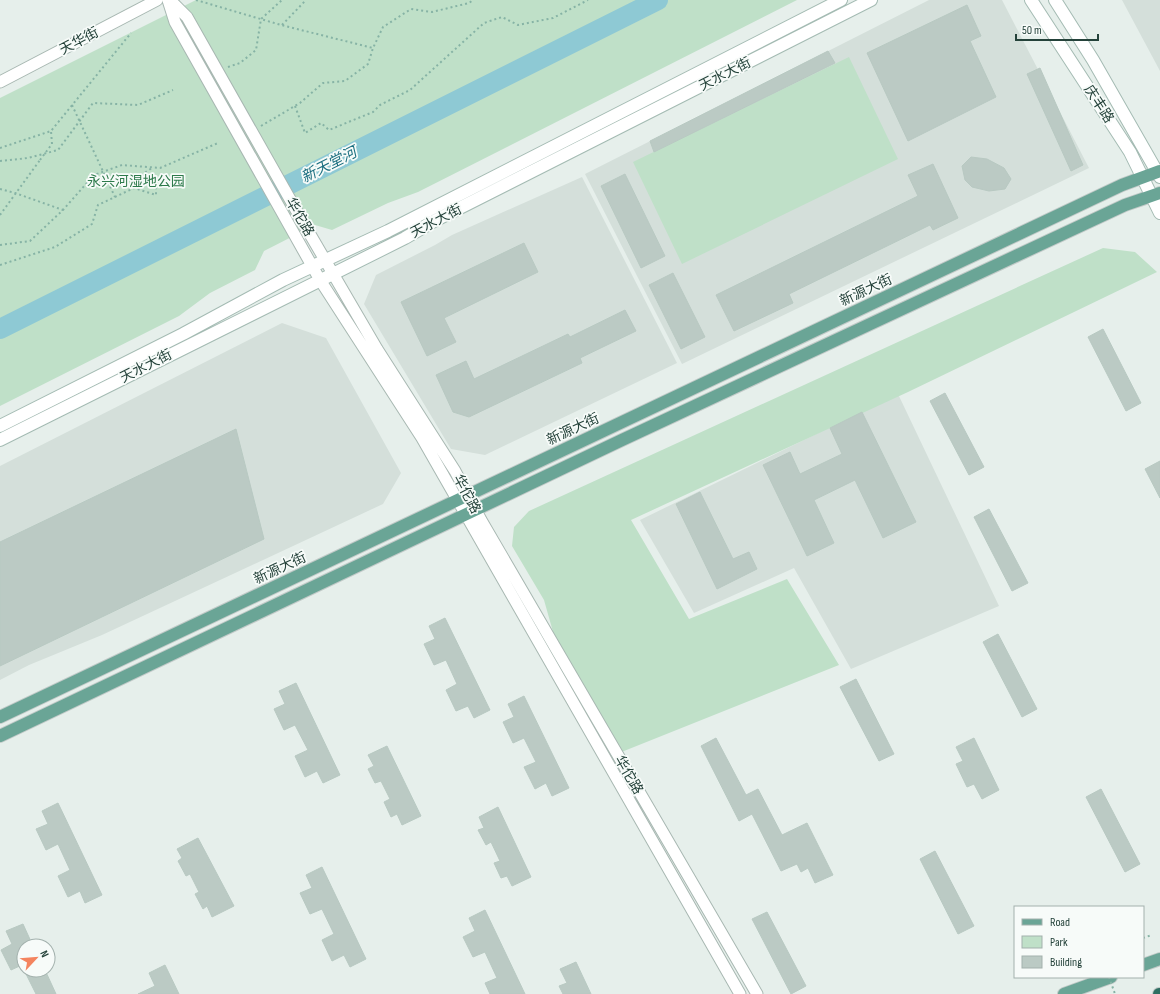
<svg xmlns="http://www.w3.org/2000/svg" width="1160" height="994" font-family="'Sofia Sans Condensed','Noto Sans SC',sans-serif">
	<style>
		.built { fill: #d4dfda }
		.green { fill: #bfe0c8 }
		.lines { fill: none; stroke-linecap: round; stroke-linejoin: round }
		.river { stroke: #8ec9d4; stroke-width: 20 }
		.building { fill: #bbcac4; stroke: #b8c9c2 }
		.tertiary-casing { stroke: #a8b8b2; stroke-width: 13 }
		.secondary-casing { stroke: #a4bbb3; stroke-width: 14 }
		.primary-casing { stroke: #c2cac8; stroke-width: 14 }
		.motorway-casing { stroke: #c2cac8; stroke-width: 14 }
		.path { stroke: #86b3a5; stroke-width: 2; stroke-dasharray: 2 3; stroke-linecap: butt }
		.tertiary { stroke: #fff; stroke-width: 11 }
		.secondary { stroke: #fff; stroke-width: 12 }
		.primary { stroke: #6aa596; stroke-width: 12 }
		.motorway { stroke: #2f6f62; stroke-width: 12 }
		.path-bridge { stroke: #86b3a5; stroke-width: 2; stroke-dasharray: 2 3; stroke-linecap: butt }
		.labels { text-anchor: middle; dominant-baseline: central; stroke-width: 3.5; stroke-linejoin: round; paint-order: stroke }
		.street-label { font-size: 14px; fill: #24423a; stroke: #f7fbf9 }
		.park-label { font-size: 14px; fill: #2d7a4b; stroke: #f7fbf9 }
		.water-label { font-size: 15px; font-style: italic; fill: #1c6f80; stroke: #f7fbf9 }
	</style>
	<rect width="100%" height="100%" fill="#e6efeb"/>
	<path class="built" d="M 929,0 L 1002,0 L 1089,168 L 682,364 L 585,174 Z
		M 1122,0 L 1160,0 L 1160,71 Z
		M 582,177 L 677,363 L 485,455 L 451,449 L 364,304 L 376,275 L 435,245 L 452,235 Z
		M 282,323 L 326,338 L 401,473 L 383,504 L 102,635 L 29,665 L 0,680 L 0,466 Z
		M 898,394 L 999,606 L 851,669 L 794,568 L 694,613 L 640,520 Z"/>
	<path class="green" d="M 196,0 L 797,0 L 418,192 L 388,203 L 332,230 L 315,225 L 264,251 L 255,270 L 210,293 L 179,316 L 0,406 L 0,98 Z
		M 849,57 L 898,159 L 682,264 L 633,162 Z
		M 1103,248 L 1135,252 L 1157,272 L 908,392 L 631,520 L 689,619 L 787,579 L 839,665 L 619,753 L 559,653 L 544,600 L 512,546 L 514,527 L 529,511 Z"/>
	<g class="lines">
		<path class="river" d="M 0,329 L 658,0"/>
	</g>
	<path class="building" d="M 967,5 L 981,36 L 970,41 L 996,97 L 908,141 L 867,53 Z
		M 828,51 L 835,63 L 654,152 L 650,141 Z
		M 1040,68 L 1083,165 L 1071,171 L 1027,74 Z
		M 971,157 L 987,159 L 1004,168 L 1011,179 L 1005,189 L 989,191 L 972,187 L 965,180 L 962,166 Z
		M 933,164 L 958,218 L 933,230 L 930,225 L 789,294 L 793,303 L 734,331 L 716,295 L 918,196 L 908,175 Z
		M 625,174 L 665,256 L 641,268 L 601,186 Z
		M 524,243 L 538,272 L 444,318 L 456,342 L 427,356 L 401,302 Z
		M 673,273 L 705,337 L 681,349 L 649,285 Z
		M 625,310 L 636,331 L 580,358 L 582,363 L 469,417 L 453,412 L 436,375 L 466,361 L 474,379 L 568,334 L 570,337 Z
		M 1103,329 L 1141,403 L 1126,411 L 1088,337 Z
		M 945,393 L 984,467 L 969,475 L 930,401 Z
		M 862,412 L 916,522 L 883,538 L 855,480 L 814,500 L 834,543 L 807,556 L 763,465 L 790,452 L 800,474 L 842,454 L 830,428 Z
		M 236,429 L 264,539 L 0,666 L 0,542 Z
		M 1160,461 L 1160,498 L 1145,469 Z
		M 700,492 L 733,559 L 749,552 L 757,569 L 717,589 L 676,504 Z
		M 989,509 L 1028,583 L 1012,591 L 974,517 Z
		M 445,618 L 490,710 L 474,718 L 468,706 L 456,711 L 446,690 L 457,684 L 446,660 L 434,665 L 424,644 L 435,639 L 429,626 Z
		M 998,634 L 1037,709 L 1022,717 L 983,642 Z
		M 856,679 L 894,754 L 879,761 L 840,687 Z
		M 296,683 L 340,775 L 323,783 L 317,771 L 305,777 L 295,756 L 308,750 L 295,725 L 284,730 L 274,709 L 285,704 L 279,691 Z
		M 524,696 L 569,788 L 552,796 L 546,783 L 535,789 L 524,767 L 536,762 L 524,738 L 513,743 L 503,722 L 514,717 L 508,704 Z
		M 716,738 L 746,795 L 758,789 L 782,835 L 807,823 L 833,875 L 815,883 L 808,868 L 801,872 L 797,864 L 781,871 L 752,814 L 739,821 L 701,746 Z
		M 974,738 L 999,790 L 982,799 L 974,784 L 967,787 L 956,764 L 963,761 L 956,747 Z
		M 387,746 L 421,816 L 402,825 L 397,814 L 391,817 L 384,802 L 390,799 L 381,781 L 375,783 L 368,769 L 374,766 L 368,755 Z
		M 1101,789 L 1140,864 L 1125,872 L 1086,797 Z
		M 58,803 L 102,895 L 85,903 L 80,891 L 68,897 L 58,876 L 70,870 L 58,844 L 46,850 L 36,829 L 48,824 L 42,811 Z
		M 498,807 L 531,877 L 512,886 L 507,876 L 501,878 L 494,863 L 500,861 L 491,842 L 486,845 L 478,830 L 484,828 L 479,817 Z
		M 198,838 L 234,906 L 212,917 L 207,906 L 203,909 L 195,894 L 199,892 L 190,874 L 186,876 L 178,861 L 182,858 L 177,849 Z
		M 935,851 L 974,926 L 958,934 L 920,859 Z
		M 322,867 L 366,959 L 350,967 L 344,955 L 332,961 L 322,940 L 334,934 L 322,909 L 310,914 L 300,893 L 312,888 L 306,875 Z
		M 485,910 L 525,994 L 490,994 L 485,983 L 497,978 L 485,952 L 473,957 L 463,937 L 475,931 L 469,918 Z
		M 767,912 L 806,986 L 791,994 L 752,919 Z
		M 23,924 L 33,946 L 24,946 L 24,964 L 11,970 L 1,950 L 12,944 L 6,931 Z
		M 576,962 L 591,994 L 563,994 L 559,986 L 567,983 L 560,969 Z
		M 165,965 L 179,994 L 138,994 L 155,986 L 149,973 Z
		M 24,970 L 45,970 L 56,994 L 36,994 Z"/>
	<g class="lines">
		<defs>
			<path id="tertiary" d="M 168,0 L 175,22 L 320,280 L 422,438 L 740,994
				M 170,0 L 187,17 L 304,224 L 377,349 L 455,471 L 481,520 L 757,994
				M 0,82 L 157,0"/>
			<path id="secondary" d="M 1031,0 L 1130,152 L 1160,213
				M 1055,0 L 1093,60 L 1160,177
				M 0,426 L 183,334 L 283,280 L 388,231 L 841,0
				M 0,440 L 405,238 L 434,221 L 871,0"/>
			<path id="primary" d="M 0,717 L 1122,185 L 1160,171
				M 0,736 L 622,440 L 1125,205 L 1160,193
				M 1143,965 L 1160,959
				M 1064,994 L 1111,977"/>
			<path id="motorway" d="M 1159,994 L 1160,994"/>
		</defs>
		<use href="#tertiary" class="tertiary-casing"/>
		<use href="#secondary" class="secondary-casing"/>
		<use href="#primary" class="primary-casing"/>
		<use href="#motorway" class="motorway-casing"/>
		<path class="path" d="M 196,0 L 281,25 L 373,48
			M 282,25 L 306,0
			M 228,67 L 240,63 L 256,50 L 261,19 L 282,0
			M 72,105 L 115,197
			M 295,106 L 305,133 L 321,123 L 329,130 L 373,112 L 380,105 L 410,90 L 484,23 L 502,17 L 518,25 L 553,18 L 588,0
			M 261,126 L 300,103 L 323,83 L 345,81 L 368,64 L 373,48 L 383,27 L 411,9 L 432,12 L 469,3 L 473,0
			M 0,148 L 51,131 L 131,33
			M 49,148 L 52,144 L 51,131
			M 0,161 L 28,158 L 58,150 L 93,103 L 138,105 L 173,90
			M 0,189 L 15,193 L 63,210
			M 0,215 L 40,160
			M 0,245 L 30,241 L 63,210 L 94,175 L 122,165 L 160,168 L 218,143
			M 0,265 L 55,247 L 92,224 L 98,205 L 134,188 L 156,195 L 156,184 L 137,178 L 152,168
			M 1143,938 L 1152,935"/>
		<use href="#tertiary" class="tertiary"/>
		<use href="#secondary" class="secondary"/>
		<use href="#primary" class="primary"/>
		<use href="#motorway" class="motorway"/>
		<path class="path-bridge" d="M 40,160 L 49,148
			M 1109,977 L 1115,994"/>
	</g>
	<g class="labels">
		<g class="street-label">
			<text transform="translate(79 41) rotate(-28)">天华街</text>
			<text transform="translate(725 74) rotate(-27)">天水大街</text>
			<text transform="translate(1099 104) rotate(57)">庆丰路</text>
			<text transform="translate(300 217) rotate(60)">华佗路</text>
			<text transform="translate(436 221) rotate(-28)">天水大街</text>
			<text transform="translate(866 290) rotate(-25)">新源大街</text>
			<text transform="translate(146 366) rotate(-27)">天水大街</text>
			<text transform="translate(573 429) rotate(-25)">新源大街</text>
			<text transform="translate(467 494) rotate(62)">华佗路</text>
			<text transform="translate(280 568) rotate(-25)">新源大街</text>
			<text transform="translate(629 775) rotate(60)">华佗路</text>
		</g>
		<g class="park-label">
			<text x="136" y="181">永兴河湿地公园</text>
		</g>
		<g class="water-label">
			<text transform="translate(329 165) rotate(-27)">新天堂河</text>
		</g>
	</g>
	<rect x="1014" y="906" width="130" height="72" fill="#f7fbf9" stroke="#a3b1ad"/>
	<rect x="1022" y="919" width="20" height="6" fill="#6aa596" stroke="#a3b1ad"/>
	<text x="1050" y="926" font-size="12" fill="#24423a">Road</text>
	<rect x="1022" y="936" width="20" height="12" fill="#bfe0c8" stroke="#a3b1ad"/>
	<text x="1050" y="946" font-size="12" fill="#24423a">Park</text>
	<rect x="1022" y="956" width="20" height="12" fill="#bbcac4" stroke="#a3b1ad"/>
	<text x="1050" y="966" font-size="12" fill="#24423a">Building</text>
	<g transform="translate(36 958) rotate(64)"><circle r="19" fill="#f7fbf9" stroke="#a3b1ad"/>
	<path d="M0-3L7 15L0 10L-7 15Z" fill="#f4845f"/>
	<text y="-6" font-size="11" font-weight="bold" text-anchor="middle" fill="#24423a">N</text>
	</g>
	<path d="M1016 34v6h82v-6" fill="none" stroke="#24423a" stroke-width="2"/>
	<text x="1022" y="34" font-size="12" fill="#24423a" stroke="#f7fbf9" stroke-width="3" paint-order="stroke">50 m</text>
</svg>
